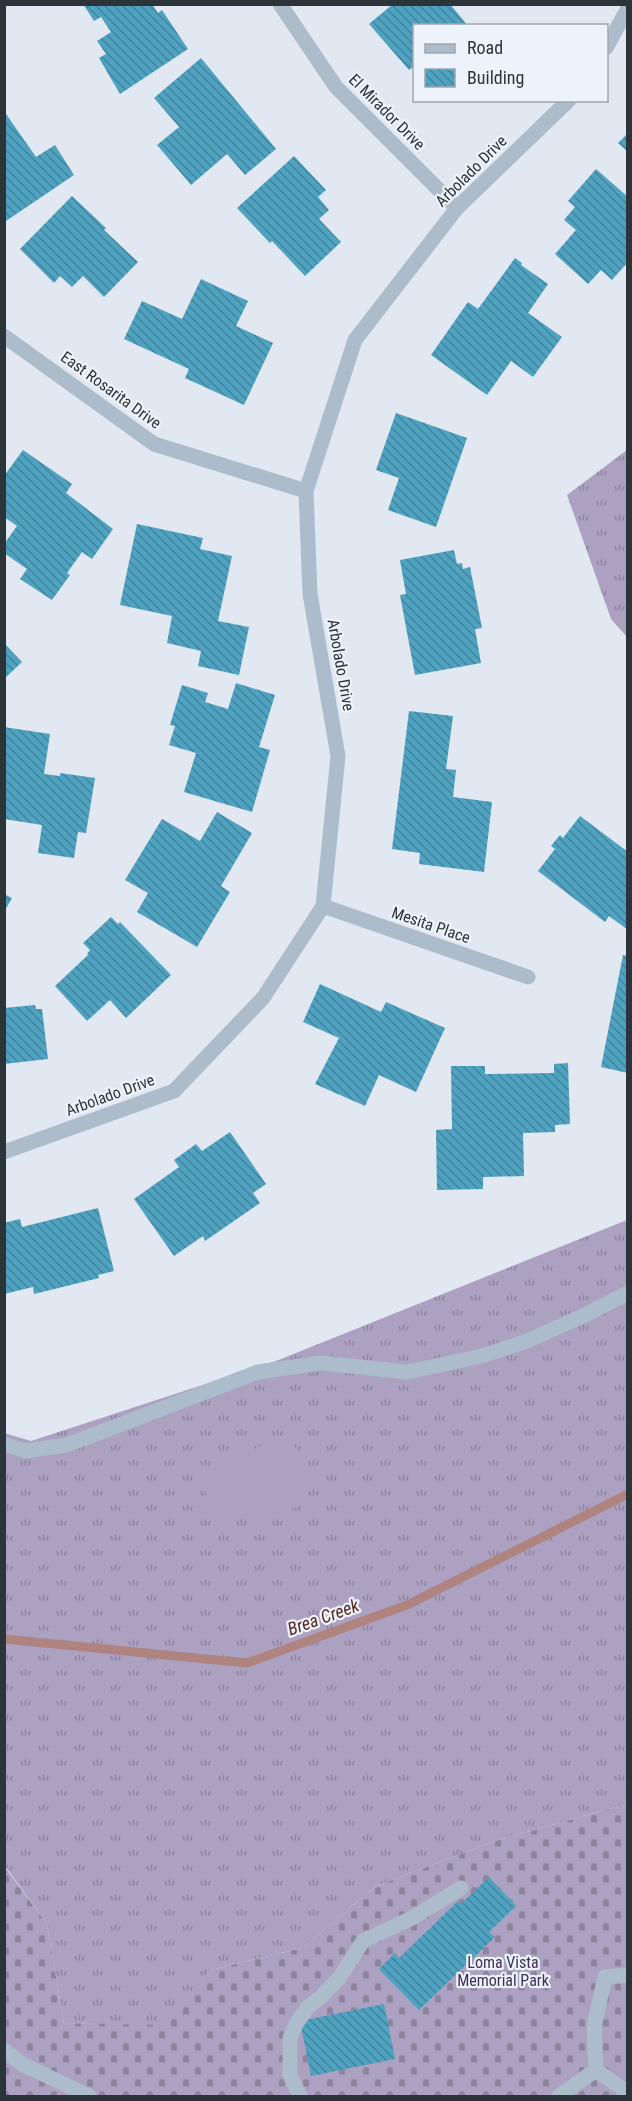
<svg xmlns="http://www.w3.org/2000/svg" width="632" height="2101" font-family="'Roboto Condensed',sans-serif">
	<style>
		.grass { fill: url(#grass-tufts) }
		.cemetery { fill: url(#cemetery-stones) }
		.garden { fill: #ada1c1 }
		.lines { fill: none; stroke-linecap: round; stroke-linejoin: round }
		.stream { stroke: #af8480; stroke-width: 9 }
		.building { fill: url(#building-back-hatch) }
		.lane { stroke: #acbccb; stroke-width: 15 }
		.street { stroke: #acbccb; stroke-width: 15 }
		.labels { text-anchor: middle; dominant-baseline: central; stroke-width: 4.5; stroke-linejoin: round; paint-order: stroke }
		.street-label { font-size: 16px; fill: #2b3439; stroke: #edf3fa }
		.park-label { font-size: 16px; fill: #3f2f57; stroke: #edf3fa }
		.water-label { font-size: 18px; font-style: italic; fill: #592722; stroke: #edf3fa }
	</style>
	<defs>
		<pattern id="grass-tufts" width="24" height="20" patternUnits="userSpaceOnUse" patternTransform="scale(1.5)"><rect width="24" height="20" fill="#ada1c1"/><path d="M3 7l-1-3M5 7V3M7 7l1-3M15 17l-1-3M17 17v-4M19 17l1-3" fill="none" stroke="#8d849e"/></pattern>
		<pattern id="cemetery-stones" width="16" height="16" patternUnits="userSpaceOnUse" patternTransform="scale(1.5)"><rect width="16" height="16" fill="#ada1c1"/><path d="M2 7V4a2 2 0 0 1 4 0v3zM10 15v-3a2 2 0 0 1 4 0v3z" fill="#8d849e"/></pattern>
		<pattern id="building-back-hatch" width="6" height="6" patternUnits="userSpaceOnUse" patternTransform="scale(1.5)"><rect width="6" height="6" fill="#50a2c1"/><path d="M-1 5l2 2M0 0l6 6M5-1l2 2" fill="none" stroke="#43859e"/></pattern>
	</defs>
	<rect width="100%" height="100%" fill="#e1e8f2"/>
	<path class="grass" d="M 627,450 L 627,637 L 611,619 L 567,495 Z
		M 627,1220 L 627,1804 L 498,1840 L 376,1886 L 302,1948 L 211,1970 L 166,2026 L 64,2023 L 47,1924 L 5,1866 L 4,1433 L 31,1441 L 276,1361 Z"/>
	<path class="cemetery" d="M 627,1804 L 627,2096 L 5,2096 L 4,1866 L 47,1924 L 64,2023 L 166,2025 L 211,1970 L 302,1948 L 376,1886 L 498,1840 Z"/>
	<path class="garden" d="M 276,1438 C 293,1440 302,1454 311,1468 C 315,1501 297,1511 268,1515 C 262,1516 256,1519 250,1519 C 229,1521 207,1511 205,1489 L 211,1475 L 222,1462 L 243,1455 Z"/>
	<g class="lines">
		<path class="stream" d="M 4,1639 L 247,1663 L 407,1605 L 628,1494"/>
	</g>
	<path class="building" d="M 83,4 L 152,4 L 158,13 L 162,10 L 188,49 L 120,94 L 99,58 L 106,54 L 97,41 L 111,32 L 101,17 L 94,21 Z
		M 393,4 L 450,4 L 468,26 L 414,26 L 414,66 L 409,70 L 369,24 Z
		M 201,58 L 276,149 L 245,175 L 227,154 L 191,185 L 157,145 L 179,127 L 154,98 Z
		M 4,111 L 36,157 L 55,145 L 74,175 L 6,221 L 4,219 Z
		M 628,133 L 628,152 L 618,143 Z
		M 294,156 L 326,190 L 318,197 L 329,210 L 319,219 L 341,242 L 305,276 L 272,241 L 270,243 L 237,208 Z
		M 596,169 L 628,197 L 628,262 L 612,280 L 601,270 L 588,284 L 555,254 L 576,230 L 564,220 L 575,207 L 568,201 Z
		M 72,196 L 106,228 L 104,230 L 138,262 L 104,297 L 83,276 L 72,287 L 60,276 L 54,283 L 20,249 Z
		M 515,258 L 522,263 L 521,265 L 548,284 L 528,313 L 562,337 L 533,377 L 511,361 L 487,395 L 431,355 L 468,302 L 478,309 Z
		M 201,279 L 248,301 L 236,326 L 273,343 L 244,405 L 185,378 L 189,369 L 124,339 L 142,301 L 182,319 Z
		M 396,413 L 467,438 L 436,527 L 388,510 L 399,478 L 376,470 Z
		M 23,450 L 72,484 L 66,493 L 113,529 L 92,559 L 82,552 L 67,573 L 70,575 L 52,600 L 20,579 L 27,569 L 4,553 L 4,544 L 17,526 L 4,517 L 4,476 Z
		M 137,524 L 203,538 L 200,549 L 232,556 L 218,621 L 249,627 L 239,675 L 198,666 L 201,651 L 167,643 L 172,616 L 120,605 Z
		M 454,550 L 457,564 L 462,563 L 463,569 L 470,567 L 482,628 L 475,629 L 481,663 L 415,675 L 400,595 L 406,594 L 400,560 Z
		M 4,643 L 22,662 L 4,679 Z
		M 236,683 L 275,695 L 259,747 L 270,750 L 252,812 L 184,792 L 196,753 L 169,745 L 175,726 L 170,725 L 182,685 L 208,693 L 205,702 L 228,709 Z
		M 409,711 L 453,716 L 446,769 L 456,770 L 453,797 L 492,802 L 484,872 L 419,864 L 420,853 L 392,849 Z
		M 4,727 L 50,734 L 44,774 L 60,776 L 60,773 L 95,778 L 86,833 L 78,832 L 74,858 L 38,853 L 42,825 L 4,819 Z
		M 217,812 L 252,833 L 221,886 L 230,892 L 197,947 L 137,912 L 148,893 L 125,880 L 162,819 L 200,841 Z
		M 580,816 L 628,852 L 628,930 L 609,916 L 605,922 L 538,871 L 555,849 L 551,846 L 560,835 L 563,838 Z
		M 4,894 L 12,898 L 4,912 Z
		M 111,917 L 118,924 L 120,922 L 171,975 L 126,1018 L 110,1000 L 87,1021 L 55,986 L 88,955 L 87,954 L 90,950 L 83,943 Z
		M 623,955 L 628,956 L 628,1073 L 601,1067 Z
		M 320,984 L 381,1012 L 386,1002 L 445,1028 L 416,1092 L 379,1075 L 365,1106 L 315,1084 L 339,1038 L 303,1022 Z
		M 35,1005 L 36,1009 L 42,1009 L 48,1059 L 4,1064 L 4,1008 Z
		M 568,1063 L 570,1124 L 555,1125 L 555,1132 L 523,1133 L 524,1176 L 483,1177 L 483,1189 L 437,1190 L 436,1130 L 452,1129 L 451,1066 L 485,1066 L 485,1074 L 554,1073 L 554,1064 Z
		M 230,1132 L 266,1184 L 253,1193 L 260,1203 L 205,1241 L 203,1236 L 174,1256 L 134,1199 L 179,1167 L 174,1160 L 196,1144 L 202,1151 Z
		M 98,1208 L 114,1271 L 98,1275 L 99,1278 L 34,1294 L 33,1287 L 4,1294 L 4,1223 L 20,1219 L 22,1227 Z
		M 489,1877 L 516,1906 L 489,1932 L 495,1937 L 419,2010 L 379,1969 L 395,1953 L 399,1958 L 458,1901 L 461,1904 Z
		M 384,2004 L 395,2059 L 311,2076 L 300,2021 Z"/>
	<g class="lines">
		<path class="lane" d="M 4,1444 L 25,1451 L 67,1445 L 258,1372 L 321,1363 L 407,1372 L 482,1356 L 527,1341 L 587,1314 L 628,1293
			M 4,2050 L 22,2064 L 89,2096
			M 596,2070 L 594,2026 L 605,1977 L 628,1975
			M 596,2070 L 628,2093
			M 300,2096 L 290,2075 L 290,2038 L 296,2024 L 308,2007 L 321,1997 L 340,1977 L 363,1941 L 412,1918 L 461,1888
			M 559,2096 L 596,2070"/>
		<path class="street" d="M 280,4 L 336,87 L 457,208
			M 606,48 L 628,8
			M 4,336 L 154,444 L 306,491
			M 323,906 L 528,977
			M 4,1152 L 174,1091 L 263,998 L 323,906 L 338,756 L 310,594 L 306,491 L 355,340 L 457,208 L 569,100"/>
	</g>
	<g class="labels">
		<g class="street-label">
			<text transform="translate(387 112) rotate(45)">El Mirador Drive</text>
			<text transform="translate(471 171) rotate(-45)">Arbolado Drive</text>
			<text transform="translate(111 390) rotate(36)">East Rosarita Drive</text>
			<text transform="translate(341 665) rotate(80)">Arbolado Drive</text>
			<text transform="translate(431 925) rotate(19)">Mesita Place</text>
			<text transform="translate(110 1095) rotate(-20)">Arbolado Drive</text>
		</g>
		<g class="park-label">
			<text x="503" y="1962">Loma Vista<tspan x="503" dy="18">Memorial Park</tspan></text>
		</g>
		<g class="water-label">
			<text transform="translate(323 1617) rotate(-20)">Brea Creek</text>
		</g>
	</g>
	<rect width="632" height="2101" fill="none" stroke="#2b3439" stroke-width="12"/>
	<rect x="413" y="24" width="195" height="78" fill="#edf3fa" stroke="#9fa7ad" stroke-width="1.5"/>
	<rect x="425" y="44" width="30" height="9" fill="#acbccb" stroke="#9fa7ad" stroke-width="1.5"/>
	<text x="467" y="54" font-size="18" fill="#2b3439">Road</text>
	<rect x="425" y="69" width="30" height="18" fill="url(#building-back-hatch)" stroke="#9fa7ad" stroke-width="1.5"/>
	<text x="467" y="84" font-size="18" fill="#2b3439">Building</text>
</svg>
